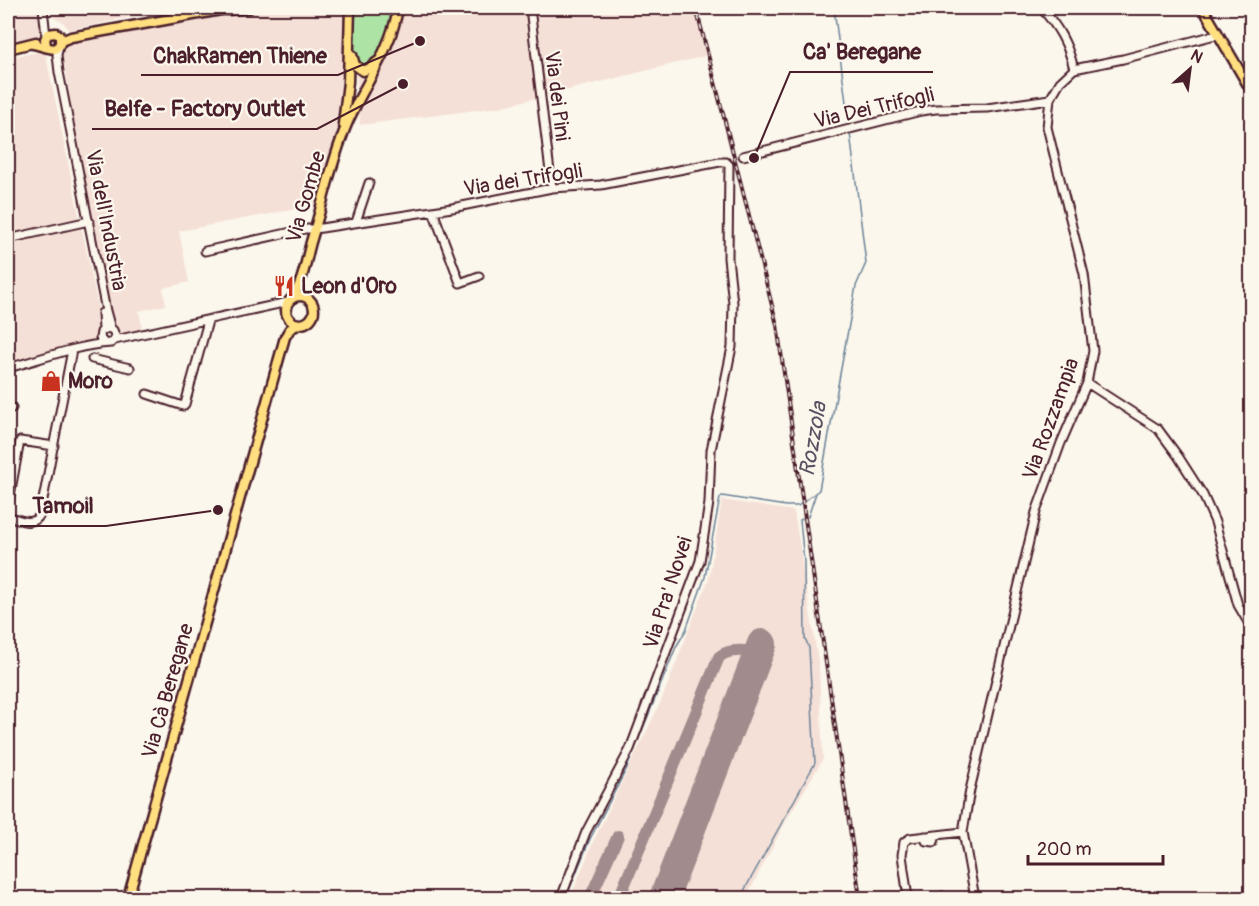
<svg xmlns="http://www.w3.org/2000/svg" width="1259" height="906" font-family="Pangolin,sans-serif">
	<style>
		.built { fill: #f5e0d7 }
		.green { fill: #ade3a5; stroke: #7c8168; stroke-width: 1.5 }
		.lines { fill: none; stroke-linecap: round; stroke-linejoin: round }
		.stream { stroke: #6a8197; stroke-width: 1.5 }
		.taxiway { stroke: #a28b8c; stroke-width: 12 }
		.runway { stroke: #a28b8c; stroke-width: 30 }
		.minor-casing { stroke: #4a1f2b; stroke-width: 11 }
		.major-casing { stroke: #4a1f2b; stroke-width: 13 }
		.minor { stroke: #fbf7ec; stroke-width: 7 }
		.major { stroke: #ffdf80; stroke-width: 8 }
		.rail-casing { stroke: #4a1f2b; stroke-width: 4 }
		.rail { stroke: #fbf7ec; stroke-width: 1.5; stroke-dasharray: 4.5; stroke-linecap: butt }
		.labels { text-anchor: middle; dominant-baseline: central; stroke-width: 4.5; stroke-linejoin: round; paint-order: stroke }
		.street-label { font-size: 21px; fill: #4a1f2b; stroke: #fbf7ec }
		.poi-label { font-size: 21px; font-weight: bold; fill: #4a1f2b; stroke: #fbf7ec; text-anchor: start }
		.water-label { font-size: 22px; font-style: italic; fill: #5a5061; stroke: #fbf7ec }
		.leader { fill: none; stroke: #4a1f2b; stroke-width: 2 }
		.callout-dot { fill: #4a1f2b; stroke: #fbf7ec; stroke-width: 2 }
		.callout-label { font-size: 22px; text-anchor: middle; font-weight: bold; fill: #4a1f2b; stroke: #fbf7ec; stroke-width: 4.5; stroke-linejoin: round; paint-order: stroke }
	</style>
	<rect width="100%" height="100%" fill="#fbf7ec"/>
	<filter id="ink" filterUnits="userSpaceOnUse"><feTurbulence type="fractalNoise" baseFrequency=".0167" numOctaves="2"/><feDisplacementMap in="SourceGraphic" scale="12" xChannelSelector="R" yChannelSelector="G"/><feConvolveMatrix kernelMatrix="1 2 1 2 8 2 1 2 1" color-interpolation-filters="sRGB"/></filter>
	<g filter="url(#ink)">
		<path class="built" d="M 8,8 L 41,8 L 44,28 L 41,33 L 37,37 L 8,42 Z
			M 52,8 L 175,8 L 69,30 L 63,22 L 54,18 Z
			M 264,8 L 341,8 L 344,21 L 345,46 L 339,130 L 318,205 L 179,231 L 189,282 L 163,288 L 166,305 L 139,311 L 143,333 L 126,334 L 119,331 L 112,323 L 108,310 L 62,52 L 66,43 Z
			M 351,8 L 696,8 L 709,55 L 500,107 L 360,125 Z
			M 45,51 L 99,311 L 100,327 L 94,339 L 85,345 L 8,365 L 8,57 Z
			M 722,500 L 794,511 L 819,667 L 823,759 L 787,819 L 746,898 L 570,898 L 594,840 L 662,699 L 709,578 Z"/>
		<path class="green" d="M 352,8 L 396,8 L 394,20 L 375,62 L 363,68 L 354,59 Z"/>
		<g class="lines">
			<path class="stream" d="M 834,8 L 849,126
				M 808,517 L 816,493
				M 566,898 L 590,839 L 627,768 L 676,647 L 686,630 L 705,577 L 720,498 L 722,496 L 786,506 L 798,506 L 819,490 L 856,286 L 866,263 L 850,133
				M 740,898 L 815,763 L 809,648 L 805,638 L 804,562 L 800,520 L 802,519"/>
			<path class="taxiway" d="M 590,898 L 618,836
				M 619,898 L 719,657 C 728,649 740,651 751,651 L 757,657"/>
			<path class="runway" d="M 664,898 L 762,644"/>
			<defs>
				<path id="minor" d="M 43,8 L 46,36
					M 530,8 L 552,188
					M 1041,8 C 1058,26 1068,44 1074,69
					M 59,46 L 57,55 L 59,72 L 106,311 L 111,329
					M 743,156 L 921,111 L 936,109 L 987,108 L 1050,99
					M 433,211 L 460,283 L 479,276
					M 356,222 L 369,183
					M 8,239 L 89,221
					M 205,251 L 305,229 L 315,229 L 452,208 L 552,188 L 601,185 L 720,162 L 726,162 L 729,165 L 728,258 L 733,303 L 732,347 L 711,450 L 709,503 L 700,561 L 630,749 L 586,832 L 561,898
					M 102,313 L 103,330
					M 115,340 L 288,302
					M 92,359 L 130,368
					M 8,368 C 41,359 77,345 111,343 L 116,338 L 113,330 L 107,328 L 101,332 L 100,338 L 104,343
					M 1087,383 L 1158,429 L 1178,456 L 1203,495 L 1215,522 L 1238,605 L 1252,629
					M 147,394 L 183,406 L 185,404 L 208,321
					M 8,407 L 12,408
					M 8,506 L 20,441 L 54,446
					M 8,516 C 18,519 33,527 40,515 L 72,350
					M 925,836 L 926,841 L 934,842 L 936,835
					M 908,898 L 902,855 L 904,842 L 910,838 L 963,832
					M 934,898 L 942,896 L 943,898
					M 975,898 L 963,832 L 970,790 L 1036,512 L 1061,443 L 1087,383 L 1093,351 L 1084,274 L 1047,127 L 1050,99 L 1060,82 L 1074,69 L 1123,59 L 1215,35 L 1219,36"/>
				<path id="major" d="M 1203,8 L 1252,92
					M 227,10 L 249,8
					M 61,41 L 71,37 L 232,8
					M 33,44 C 40,45 49,49 55,49 L 60,44 L 60,36 L 56,33 L 48,34 L 45,39 L 46,45
					M 8,49 L 36,42
					M 352,55 L 355,65 L 363,71 L 370,68 L 377,62
					M 343,124 L 348,82 L 350,8
					M286 310a14 14 0 1 1 28 0a14 14 0 1 1-28 0Z
					M 292,298 C 303,283 306,260 311,242 C 323,203 331,162 347,124 C 364,84 391,51 398,8
					M 128,898 L 285,337 L 290,329 L 299,324"/>
			</defs>
			<use href="#minor" class="minor-casing"/>
			<use href="#major" class="major-casing"/>
			<use href="#minor" class="minor"/>
			<use href="#major" class="major"/>
			<defs>
				<path id="rail" d="M 696,8 L 777,325 L 860,898"/>
			</defs>
			<use href="#rail" class="rail-casing"/>
			<use href="#rail" class="rail"/>
		</g>
	</g>
	<defs>
		<symbol id="restaurant-bare" viewBox="-9 -9 18 18"><path d="M-5-6h1v4h1v-4h1v4h1v-4h1v5L-1.5 .5V6h-2V.5L-5-1ZM5-6V6H3V1.5H1.5Q1.5-4 5-6Z" fill="#c8321e" stroke="#fbf7ec" stroke-width="2.5" paint-order="stroke"/></symbol>
		<symbol id="shop-bare" viewBox="-9 -9 18 18"><path d="M-5-2.5h2.3a2.7 3.5 0 0 1 5.4 0H5L5.5 6h-11ZM-1.5-2.5h3a1.5 2.3 0 0 0-3 0Z" fill="#c8321e" stroke="#fbf7ec" stroke-width="2.5" paint-order="stroke"/></symbol>
	</defs>
	<g fill-rule="evenodd">
		<use href="#restaurant-bare" x="269" y="271" width="30" height="30"/>
		<use href="#shop-bare" x="36" y="366" width="30" height="30"/>
	</g>
	<g class="labels">
		<g class="street-label">
			<text transform="translate(557 96) rotate(83)">Via dei Pini</text>
			<text transform="translate(874 108) rotate(-13)">Via Dei Trifogli</text>
			<text transform="translate(523 180) rotate(-9)">Via dei Trifogli</text>
			<text transform="translate(306 197) rotate(-74)">Via Gombe</text>
			<text transform="translate(106 220) rotate(79)">Via dell'Industria</text>
			<text transform="translate(1051 419) rotate(-70)">Via Rozzampia</text>
			<text transform="translate(668 593) rotate(-72)">Via Pra' Novei</text>
			<text transform="translate(168 691) rotate(-74)">Via Cà Beregane</text>
		</g>
		<g class="poi-label">
			<text x="301" y="286">Leon d'Oro</text>
			<text x="68" y="381">Moro</text>
		</g>
		<g class="water-label">
			<text transform="translate(813 439) rotate(-80)">Rozzola</text>
		</g>
	</g>
	<path class="leader" d="M754 158L790 72H933M420 41L338 75H141M403 84L317 129H92M218 510L106 526H20"/>
	<g class="callout-dot">
		<circle cx="754" cy="158" r="6"/>
		<circle cx="420" cy="41" r="6"/>
		<circle cx="403" cy="84" r="6"/>
		<circle cx="218" cy="510" r="6"/>
	</g>
	<g class="callout-label">
		<text x="862" y="59">Ca' Beregane</text>
		<text x="240" y="63">ChakRamen Thiene</text>
		<text x="205" y="116">Belfe - Factory Outlet</text>
		<text x="63" y="513">Tamoil</text>
	</g>
	<rect width="1259" height="906" fill="none" stroke="#fbf7ec" stroke-width="30"/>
	<rect x="15" y="15" width="1229" height="876" fill="none" stroke="#4a1f2b" stroke-width="2" filter="url(#ink)"/>
	<g transform="translate(1190 69) rotate(28)" stroke="#fbf7ec" stroke-width="4.5" paint-order="stroke">
	<path d="M0-4.5L10 22L0 15L-10 22Z" fill="#4a1f2b"/>
	<text y="-9" font-size="16" font-weight="bold" text-anchor="middle" fill="#4a1f2b">N</text>
	</g>
	<path d="M1028 855v9h135v-9" fill="none" stroke="#4a1f2b" stroke-width="3"/>
	<text x="1037" y="855" font-size="18" fill="#4a1f2b" stroke="#fbf7ec" stroke-width="4.5" paint-order="stroke">200 m</text>
</svg>
